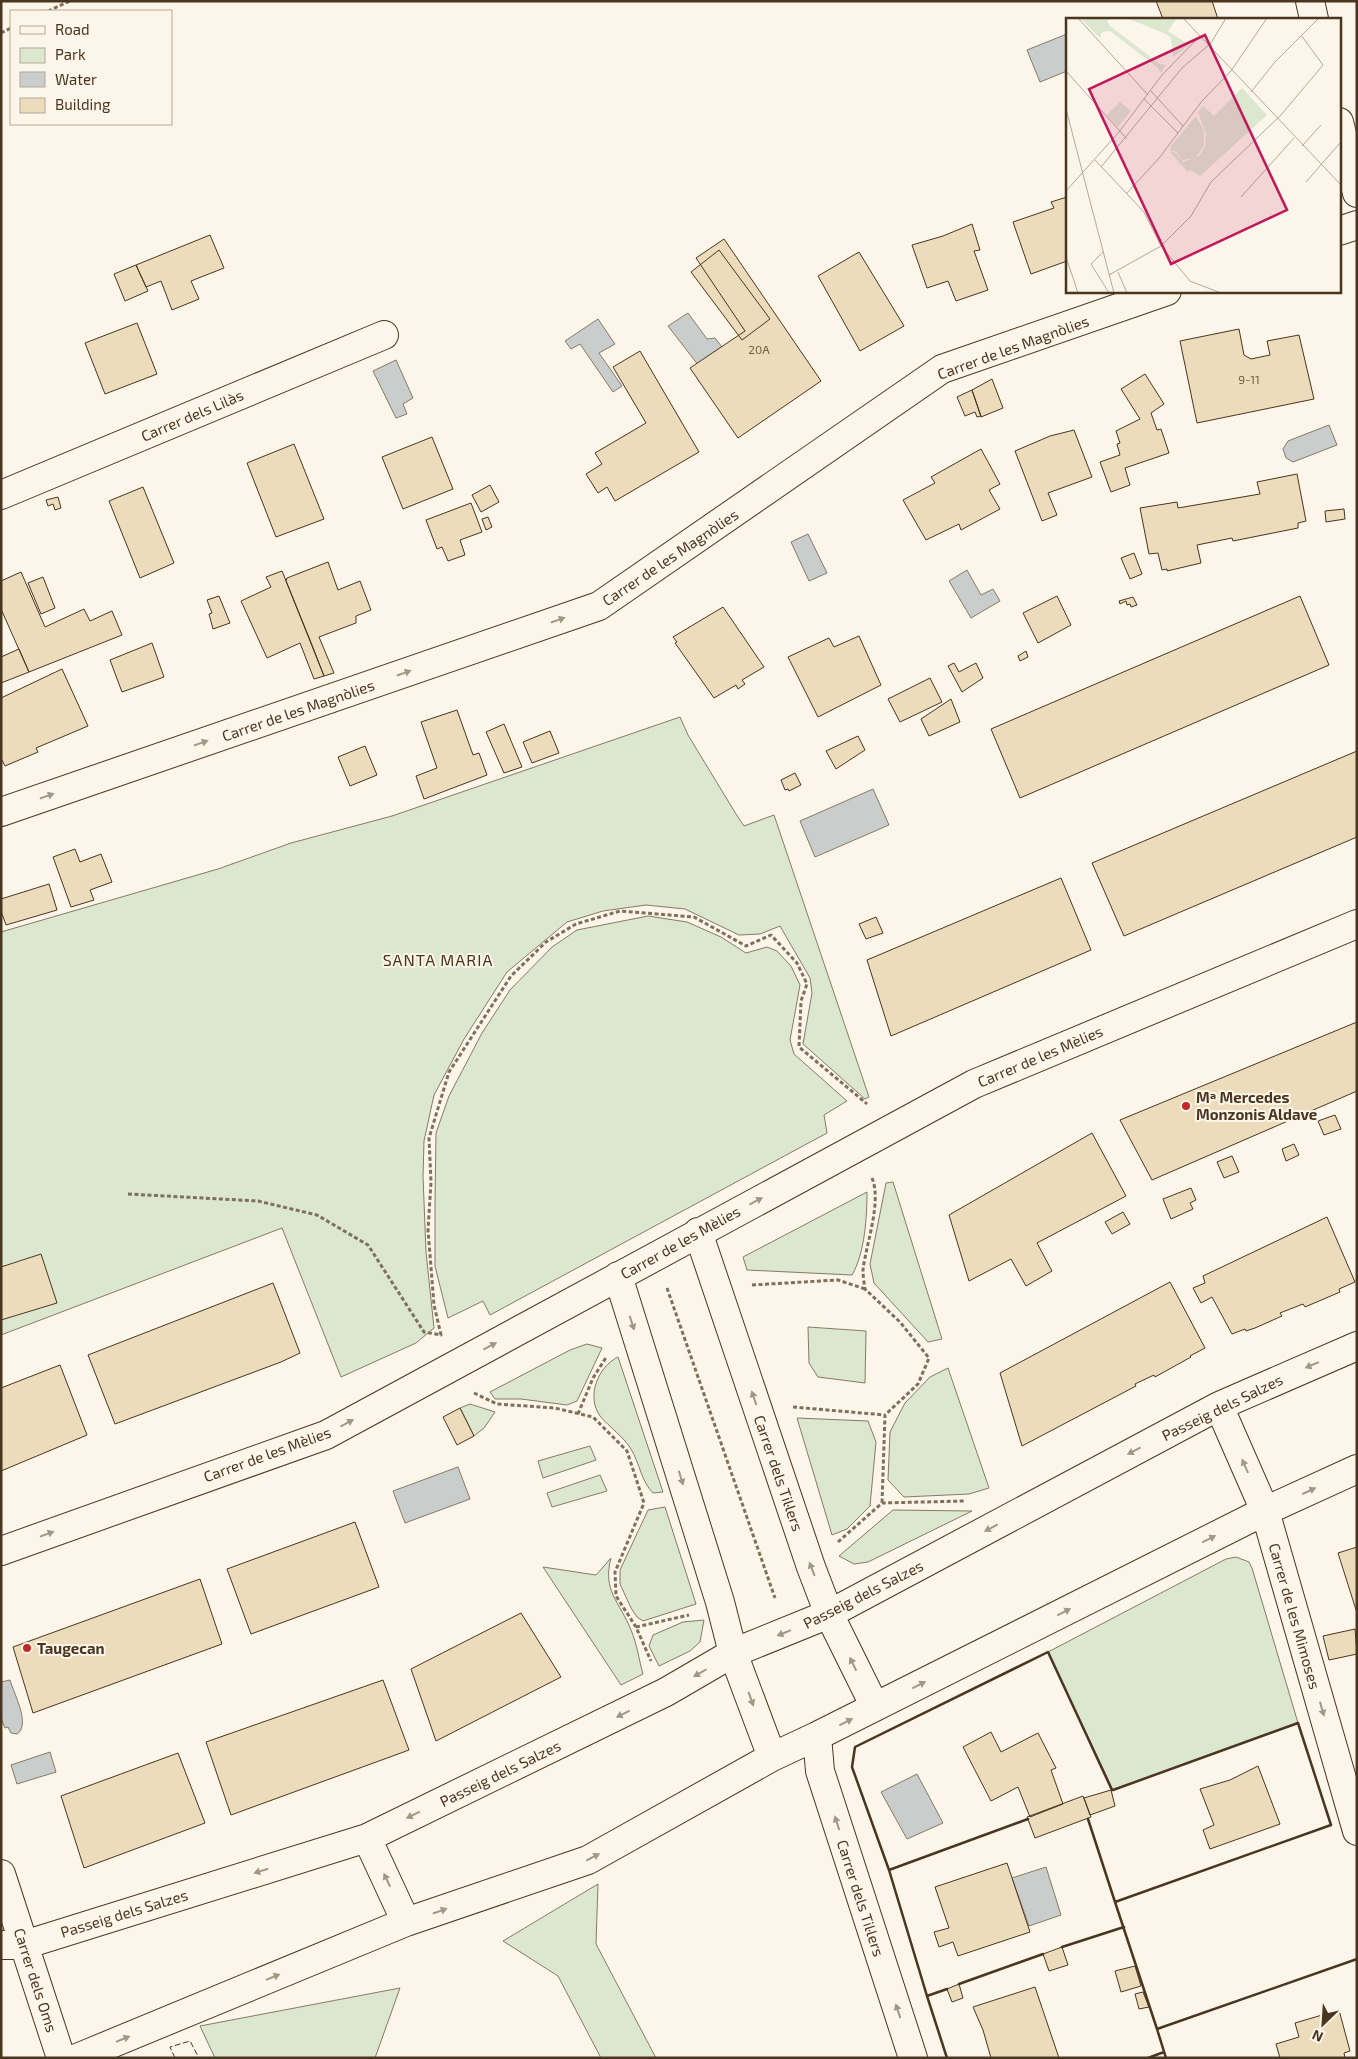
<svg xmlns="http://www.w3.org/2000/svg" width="1358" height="2059" font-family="'Exo 2',sans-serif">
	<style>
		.green { fill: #dce7d0; stroke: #887966 }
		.water { fill: #c9cecd; stroke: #887966 }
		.building { fill: #ecdcbc; stroke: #4a3520 }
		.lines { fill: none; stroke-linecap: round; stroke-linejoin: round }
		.minor-casing { stroke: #4a3520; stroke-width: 30 }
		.path { stroke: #7f6f5c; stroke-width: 3; stroke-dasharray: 4 2.5; stroke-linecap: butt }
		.minor { stroke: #fbf6e9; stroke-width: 28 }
		.fence { stroke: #4a3520; stroke-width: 1; stroke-dasharray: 6 2.5; stroke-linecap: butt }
		.wall { stroke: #4a3520; stroke-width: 2.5 }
		.oneway { fill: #a29684 }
		.poi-dot { fill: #c62828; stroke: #fbf6e9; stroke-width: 2 }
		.labels { text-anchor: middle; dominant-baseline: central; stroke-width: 4; stroke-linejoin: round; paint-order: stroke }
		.number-label { font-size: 12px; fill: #725f47 }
		.street-label { font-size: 15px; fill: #4a3520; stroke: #fbf6e9 }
		.poi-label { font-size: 15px; font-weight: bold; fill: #4a3520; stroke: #fbf6e9; text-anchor: start }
		.neighbourhood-label { font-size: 16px; letter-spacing: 1px; fill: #4a3520; stroke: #fbf6e9 }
		.inset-road { fill: none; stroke: #b4a999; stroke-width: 1 }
		.view { fill: #c2185b; fill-opacity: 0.15; stroke: #c2185b; stroke-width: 2.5 }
		.inset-edge { fill: none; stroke: #4a3520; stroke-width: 2.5 }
	</style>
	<rect width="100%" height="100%" fill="#fbf6e9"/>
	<path class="green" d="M680,717L688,735L736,814L744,826L774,815L869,1097L865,1099L803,1044L812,993L810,978L780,926L760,934L739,935L685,909L646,905L603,911L567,922L507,972L464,1039L434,1095L424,1141L423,1176L426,1252L434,1328L416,1343L341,1377L282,1228L1,1335V932L218,869L291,843L392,816Z
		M648,916L687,922L721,937L746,953L767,947L777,951L791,966L800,985L790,1040L794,1054L847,1101L824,1115L827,1133L490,1315L483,1301L448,1318L435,1266V1203L436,1133L449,1096L482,1033L510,990L552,947L577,930Z
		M893,1182L942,1339L928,1342L874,1283L870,1264L886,1183Z
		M867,1192C867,1216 865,1253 852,1275L747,1270L743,1257Z
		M808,1327L866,1331L865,1383L818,1377L809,1363Z
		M587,1344L602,1348L577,1401L567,1405L521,1399H495L490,1392L570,1350Z
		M618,1357L663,1492L653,1493C641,1481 640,1464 631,1449C623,1436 610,1428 600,1416C586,1396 598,1367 618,1357Z
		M948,1368L989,1488L969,1494L904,1497L888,1480L890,1432L905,1403L930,1377Z
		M470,1404L495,1412L484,1428L474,1436L460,1408Z
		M797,1418L868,1421L876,1442L870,1506L847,1529L832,1535Z
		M590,1446L596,1460L543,1478L538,1461Z
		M600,1475L607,1491L552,1507L547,1493Z
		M665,1507L696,1604L643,1621L637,1617L631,1608L620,1584V1570L648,1510Z
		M893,1510L972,1511L868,1562L854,1564L839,1556Z
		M1236,1557L1249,1562L1252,1568L1298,1723L1113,1790L1048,1652L1226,1559Z
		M611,1558C602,1591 620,1602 631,1630C637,1644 639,1660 643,1674L621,1685L543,1567L596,1575Z
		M704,1620L700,1642L690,1651L659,1666L649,1646L653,1635L683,1622Z
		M598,1884L596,1944L656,2058H601L558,1976L503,1941Z
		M400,1988L375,2058H215L200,2026Z"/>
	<path class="water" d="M1067,34V71L1040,82L1027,50Z
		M688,313L707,339L715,338L725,351L702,370L668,326Z
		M598,319L615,344L599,353L622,386L613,392L580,344L571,349L565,341Z
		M396,360L413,398L403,404L407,414L396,418L373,371Z
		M1329,425L1337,445L1293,462L1286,458L1283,449L1288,441Z
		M808,534L827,573L809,581L791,542Z
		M967,570L981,595L993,589L1000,601L971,618L949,581Z
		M873,789L889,825L815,857L800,821Z
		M458,1467L470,1499L405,1523L393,1491Z
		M10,1680C14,1694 31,1725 17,1734L11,1733L8,1727L5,1728L1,1718V1682Z
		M50,1752L56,1772L17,1784L11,1765Z
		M917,1774L943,1823L907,1839L881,1792Z
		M1046,1867L1061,1915L1029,1926L1012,1878Z"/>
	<path class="building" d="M1156,1H1212L1218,19H1163Z
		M1067,197V261L1031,274L1013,222L1054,208L1051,202Z
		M972,224L980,250L974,251L988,290L956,301L948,281L927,288L912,245L943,236Z
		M210,235L224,268L191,281L199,299L172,310L161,281L146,287L136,265Z
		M724,239L821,381L738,438L690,368L745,331L696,258Z
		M719,250L770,319L742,340L691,272Z
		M859,252L904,326L860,351L818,276Z
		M136,265L148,291L125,301L114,274Z
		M137,323L157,374L105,394L85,343Z
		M1239,329L1244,355L1251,359L1270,355L1267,341L1299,335L1314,399L1197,423L1180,341Z
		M640,351L699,452L615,501L607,487L598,493L586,474L602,464L595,453L646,423L613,367Z
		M1145,374L1164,404L1151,413L1157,430L1161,429L1169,453L1125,468L1130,485L1111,492L1100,462L1120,455L1117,444L1120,443L1116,431L1140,419L1121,389Z
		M992,379L1003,408L981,417L972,390Z
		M972,390L981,416L977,417L975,412L965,416L957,397Z
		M1074,430L1092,477L1048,493L1057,515L1042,521L1015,451L1050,436Z
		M432,437L453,489L403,509L382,457Z
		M294,444L324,519L276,537L247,463Z
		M981,449L1000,484L989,490L1000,509L961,530L959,524L926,540L903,500L935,483L931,477Z
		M1297,474L1306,521L1298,523V528L1233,541L1232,538L1197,545L1201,563L1167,571V569L1162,570L1158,553L1149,554L1140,508L1177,502L1178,508L1260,494L1257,482Z
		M490,485L499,502L481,512L472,495Z
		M143,487L174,563L140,578L109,501Z
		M58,497L61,508L55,510L53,504L48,506L46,500Z
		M471,503L482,532L460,540L465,555L448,561L442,547L437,549L426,520Z
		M1344,509L1345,519L1326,522L1325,511Z
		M488,517L492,527L486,530L482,519Z
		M1134,553L1142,574L1130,579L1121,558Z
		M328,562L338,590L360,581L371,610L356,616V623L319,637L334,673L324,676L286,581L287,578Z
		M282,571L310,640L324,676L314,679L300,643L267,658L241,601L271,587L266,577Z
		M21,572L45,627L84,609L90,621L112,611L122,635L29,672L1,609V581Z
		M43,577L55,608L41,614L28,583Z
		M219,596L230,623L213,629L209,614L212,613L207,600Z
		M1057,596L1071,625L1038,643L1023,613Z
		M1300,596L1329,665L1020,798L991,729Z
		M1133,597L1137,605L1131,607L1130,604L1127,605L1126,601L1120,604L1119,601Z
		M723,607L764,667L742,680L745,684L738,689L736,685L714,698L675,643L677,642L673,637Z
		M859,636L881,685L818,717L788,657L829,638L834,647Z
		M152,643L164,677L122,692L110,660Z
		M19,649L29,672L1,683V657Z
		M1026,651L1028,657L1020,661L1018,656Z
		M954,663L959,672L976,663L983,678L962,692L948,666Z
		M62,669L88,726L36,748L38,752L5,766L1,758V698Z
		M930,678L942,702L900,722L888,699Z
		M951,699L960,722L929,736L921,719Z
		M457,710L473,755L479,753L487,775L424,799L416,776L437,768L421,722Z
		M504,724L522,767L504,773L486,732Z
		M550,731L559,753L532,763L523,742Z
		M858,736L865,750L836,769L826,751Z
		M365,746L377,775L350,786L338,757Z
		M1357,751V837L1124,936L1092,863Z
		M795,773L801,785L789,791L788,789L785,790L781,780Z
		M75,849L80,862L101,854L112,882L90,890L94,900L71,907L53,857Z
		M1061,878L1091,950L891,1036L867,960Z
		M49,884L57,910L6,925L1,911V899Z
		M876,917L883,933L866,939L859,924Z
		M1357,1022V1091L1152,1180L1120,1120Z
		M1335,1115L1341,1129L1324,1135L1318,1121Z
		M1092,1133L1126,1196L1037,1243L1052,1271L1026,1286L1011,1259L969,1281L949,1215Z
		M1294,1144L1299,1155L1286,1161L1282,1149Z
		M1232,1156L1239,1172L1224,1178L1217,1162Z
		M1191,1188L1196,1200L1190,1203L1193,1209L1171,1219L1163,1199Z
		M1123,1212L1130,1224L1112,1234L1105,1222Z
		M1327,1217L1355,1282L1339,1289L1340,1292L1305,1307L1303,1304L1280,1313L1282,1316L1255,1328L1246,1331L1245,1329L1232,1334L1212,1297L1201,1303L1193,1288L1205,1283L1203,1276Z
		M41,1254L57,1303L1,1320V1267Z
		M1170,1282L1205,1348L1190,1356L1191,1357L1155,1377L1154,1375L1135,1384L1136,1386L1022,1446L1000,1373Z
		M273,1283L300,1353L281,1362L115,1424L88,1355Z
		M60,1365L87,1435L1,1471V1388Z
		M460,1408L474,1436L457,1445L443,1417Z
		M355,1522L379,1587L251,1634L227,1569Z
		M1357,1547V1613L1338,1553Z
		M200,1579L222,1644L33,1713L13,1647Z
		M521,1613L561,1677L436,1741L411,1669Z
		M1355,1629L1357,1654L1329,1660L1323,1636Z
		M383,1680L409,1750L231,1815L206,1742Z
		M991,1732L1001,1752L1038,1733L1056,1768L1051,1770L1063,1804L1030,1817L1018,1787L991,1801L963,1747Z
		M178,1753L205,1823L84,1868L61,1796Z
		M1258,1766L1280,1824L1210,1849L1203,1830L1214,1825L1200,1789L1230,1780Z
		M1111,1790L1115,1806L1090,1815L1084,1798Z
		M1083,1796L1091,1817L1035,1838L1027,1817Z
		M1007,1863L1030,1932L958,1956L953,1942L939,1947L934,1932L949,1928L935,1887Z
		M1062,1947L1068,1965L1049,1971L1043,1954Z
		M1135,1966L1141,1986L1121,1992L1115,1971Z
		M959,1984L963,1998L952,2002L947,1989Z
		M1035,1987L1059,2058H991L983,2030L973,2007Z
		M1143,1992L1149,2007L1139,2009L1135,1994Z
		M1339,2010L1350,2051L1344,2053L1345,2058H1280L1276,2044L1299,2037L1295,2023Z"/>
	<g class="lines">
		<g class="minor-casing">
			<path id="minor" d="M1310,1L1314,19
				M1339,122L1357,193
				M1339,231L1357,225
				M1,495L384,335
				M1,812L599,606L942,369L1167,291
				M698,1232L811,1567L829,1614L875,1707
				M618,1276L720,1602L733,1653L772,1757
				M1219,1406L1265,1511L1357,1831
				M1,1551L326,1435L974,1084L1357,924
				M817,1736L820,1771L913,2058
				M367,1838L406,1922
				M1,1874L61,2058
				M1,1945H24L367,1838L666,1692L733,1653L829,1614L1219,1406L1357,1346
				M77,2058L406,1922L588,1860L772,1757L817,1736L1265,1511L1357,1469"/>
		</g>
		<path class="path" d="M48,11L70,1
			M1,33L11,28
			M872,1178C882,1202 866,1244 863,1270C863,1276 864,1283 865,1289L900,1322L929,1358L918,1384L885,1415L882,1503
			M128,1194L258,1201L317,1215L368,1245L424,1332L441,1335L434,1305L428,1230L431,1182L429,1138L449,1072L511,976L546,942L576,924L620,911L694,917L746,946L771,935L797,963L807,984L801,1001L799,1047L866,1103L865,1104
			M752,1285L838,1280L865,1289
			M667,1288L775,1598
			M474,1393L497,1404L555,1408L593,1417L627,1451L644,1503L615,1572L616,1596L636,1627L651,1661
			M793,1407L885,1415
			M578,1414L593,1378L607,1356
			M838,1542L882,1503L964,1501
			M636,1627L689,1615"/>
		<use href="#minor" class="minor"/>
		<path class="fence" d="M175,2058L170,2047L190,2041L199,2058"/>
		<path class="wall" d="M1113,1790L1298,1723L1331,1825L1115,1902L1157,2029L1357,1959
			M1028,1819L889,1870L852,1767L855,1747L1048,1652L1112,1790
			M1088,1819L1115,1902
			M889,1870L927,1996
			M1062,1947L1124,1927
			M959,1984L1043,1954
			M1157,2029L1166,2058
			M947,2058L927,1996L947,1989
			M1148,2058L1164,2052"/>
	</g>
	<defs><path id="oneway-solid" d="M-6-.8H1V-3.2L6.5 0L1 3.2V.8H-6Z" transform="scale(1.25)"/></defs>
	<g class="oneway">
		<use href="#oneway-solid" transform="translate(558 620) rotate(-19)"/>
		<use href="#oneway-solid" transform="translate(404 673) rotate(-19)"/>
		<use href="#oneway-solid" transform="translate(201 743) rotate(-19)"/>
		<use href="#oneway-solid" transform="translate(47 796) rotate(-19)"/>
		<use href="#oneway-solid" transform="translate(756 1201) rotate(-28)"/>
		<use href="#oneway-solid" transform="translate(632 1323) rotate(72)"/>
		<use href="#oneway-solid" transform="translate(490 1346) rotate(-28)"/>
		<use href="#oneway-solid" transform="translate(1312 1365) rotate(157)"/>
		<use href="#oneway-solid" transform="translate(754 1398) rotate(-109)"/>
		<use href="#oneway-solid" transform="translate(347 1423) rotate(-29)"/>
		<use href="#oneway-solid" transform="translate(1134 1451) rotate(152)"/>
		<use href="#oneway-solid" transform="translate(1245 1466) rotate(-114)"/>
		<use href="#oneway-solid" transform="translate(681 1478) rotate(73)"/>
		<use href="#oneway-solid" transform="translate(1309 1491) rotate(-25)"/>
		<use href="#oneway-solid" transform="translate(991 1528) rotate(152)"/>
		<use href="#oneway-solid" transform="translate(47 1534) rotate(-20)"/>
		<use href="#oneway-solid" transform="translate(1209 1539) rotate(-27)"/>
		<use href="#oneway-solid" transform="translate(812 1569) rotate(-111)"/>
		<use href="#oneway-solid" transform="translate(1064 1612) rotate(-27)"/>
		<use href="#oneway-solid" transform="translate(784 1633) rotate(158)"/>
		<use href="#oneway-solid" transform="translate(853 1664) rotate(-116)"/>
		<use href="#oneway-solid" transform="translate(700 1673) rotate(150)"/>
		<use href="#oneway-solid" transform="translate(919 1685) rotate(-27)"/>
		<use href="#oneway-solid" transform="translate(751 1699) rotate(70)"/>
		<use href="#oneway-solid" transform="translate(1322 1709) rotate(74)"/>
		<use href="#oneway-solid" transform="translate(623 1714) rotate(154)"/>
		<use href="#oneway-solid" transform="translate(846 1722) rotate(-27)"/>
		<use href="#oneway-solid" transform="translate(413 1815) rotate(154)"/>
		<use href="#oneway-solid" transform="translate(837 1823) rotate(-108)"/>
		<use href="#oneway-solid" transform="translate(593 1857) rotate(-28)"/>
		<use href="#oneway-solid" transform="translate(261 1871) rotate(163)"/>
		<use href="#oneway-solid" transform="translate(387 1880) rotate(-115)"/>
		<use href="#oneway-solid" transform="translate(440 1911) rotate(-19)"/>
		<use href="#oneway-solid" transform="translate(273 1977) rotate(-22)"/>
		<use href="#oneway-solid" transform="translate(898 2011) rotate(-108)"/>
		<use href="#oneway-solid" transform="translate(123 2039) rotate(-22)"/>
	</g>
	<g class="poi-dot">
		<circle cx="1186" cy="1106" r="5"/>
		<circle cx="27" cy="1648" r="5"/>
	</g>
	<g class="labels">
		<g class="number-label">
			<text x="759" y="349">20A</text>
			<text x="1249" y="379">9-11</text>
		</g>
		<g class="street-label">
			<text transform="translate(1013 347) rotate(-20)">Carrer de les Magnòlies</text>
			<text transform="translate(192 415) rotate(-23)">Carrer dels Lilàs</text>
			<text transform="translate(670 557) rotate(-34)">Carrer de les Magnòlies</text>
			<text transform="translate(298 710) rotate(-19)">Carrer de les Magnòlies</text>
			<text transform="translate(1040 1056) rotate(-23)">Carrer de les Mèlies</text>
			<text transform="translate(680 1242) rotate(-29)">Carrer de les Mèlies</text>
			<text transform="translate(1222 1407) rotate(-26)">Passeig dels Salzes</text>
			<text transform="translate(267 1454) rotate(-20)">Carrer de les Mèlies</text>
			<text transform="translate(779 1473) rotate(71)">Carrer dels Til·lers</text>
			<text transform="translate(863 1594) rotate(-27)">Passeig dels Salzes</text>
			<text transform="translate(1295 1616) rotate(74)">Carrer de les Mimoses</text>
			<text transform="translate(500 1773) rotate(-26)">Passeig dels Salzes</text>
			<text transform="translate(861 1898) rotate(72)">Carrer dels Til·lers</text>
			<text transform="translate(124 1913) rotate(-17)">Passeig dels Salzes</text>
			<text transform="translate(36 1980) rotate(72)">Carrer dels Oms</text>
		</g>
		<g class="poi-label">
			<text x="1196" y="1097">Mª Mercedes<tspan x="1196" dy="17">Monzonis Aldave</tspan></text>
			<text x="37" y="1648">Taugecan</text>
		</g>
		<g class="neighbourhood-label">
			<text x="438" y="959">SANTA MARIA</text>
		</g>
	</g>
	<g transform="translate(1066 18)">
		<rect width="275" height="275" fill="#fbf6e9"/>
		<path d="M14,0H47L41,3L44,8L94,46L100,47L95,55L92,50L44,13L36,14L34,20ZM61,0H111L102,13L123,27L107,39L105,20L100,16ZM176,70L201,97L134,158L124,152L122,154L103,133L110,135L117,144L133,138L139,129L140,116L132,94L137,88L148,98ZM54,84L65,93L52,109L41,97ZM130,98L138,113V128L129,140L116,142L111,134L104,132L105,128Z" fill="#dce7d0"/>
		<path class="inset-road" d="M12,0L82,77M117,0L275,167M0,53L61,121M85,73L117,108M185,74L209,44L253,0M78,81L112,115M0,91L48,275M236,128L255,107M29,142L78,194L95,228L124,263L155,275M35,149L116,50L145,25L160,0M240,164L274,125M0,173L53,114L96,57L133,19M60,176L94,139L136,83L165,53L201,0M175,179L228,120M37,234L25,246L43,275M0,239L12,275M52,254L61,275M43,257L95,228L125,198L145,164L215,97L257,47L235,17"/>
		<path class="view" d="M139,17L221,192L105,246L23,71Z"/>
		<rect width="275" height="275" class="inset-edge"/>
	</g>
	<rect width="1358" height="2059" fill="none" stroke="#4a3520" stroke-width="5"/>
	<rect x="10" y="10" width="162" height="115" fill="#fbf6e9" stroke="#b4a999"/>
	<rect x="20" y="26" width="25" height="8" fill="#fbf6e9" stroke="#b4a999"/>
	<text x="55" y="35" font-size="15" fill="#4a3520">Road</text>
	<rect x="20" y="48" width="25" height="15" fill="#dce7d0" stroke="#b4a999"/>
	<text x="55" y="60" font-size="15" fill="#4a3520">Park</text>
	<rect x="20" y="72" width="25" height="15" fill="#c9cecd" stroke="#b4a999"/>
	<text x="55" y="85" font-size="15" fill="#4a3520">Water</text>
	<rect x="20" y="98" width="25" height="15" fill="#ecdcbc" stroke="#b4a999"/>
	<text x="55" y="110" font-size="15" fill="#4a3520">Building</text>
	<g transform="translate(1323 2024) rotate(205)" stroke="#fbf6e9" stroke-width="4" paint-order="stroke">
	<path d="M0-4L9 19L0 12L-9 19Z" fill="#4a3520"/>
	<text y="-8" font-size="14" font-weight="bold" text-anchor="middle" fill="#4a3520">N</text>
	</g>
</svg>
